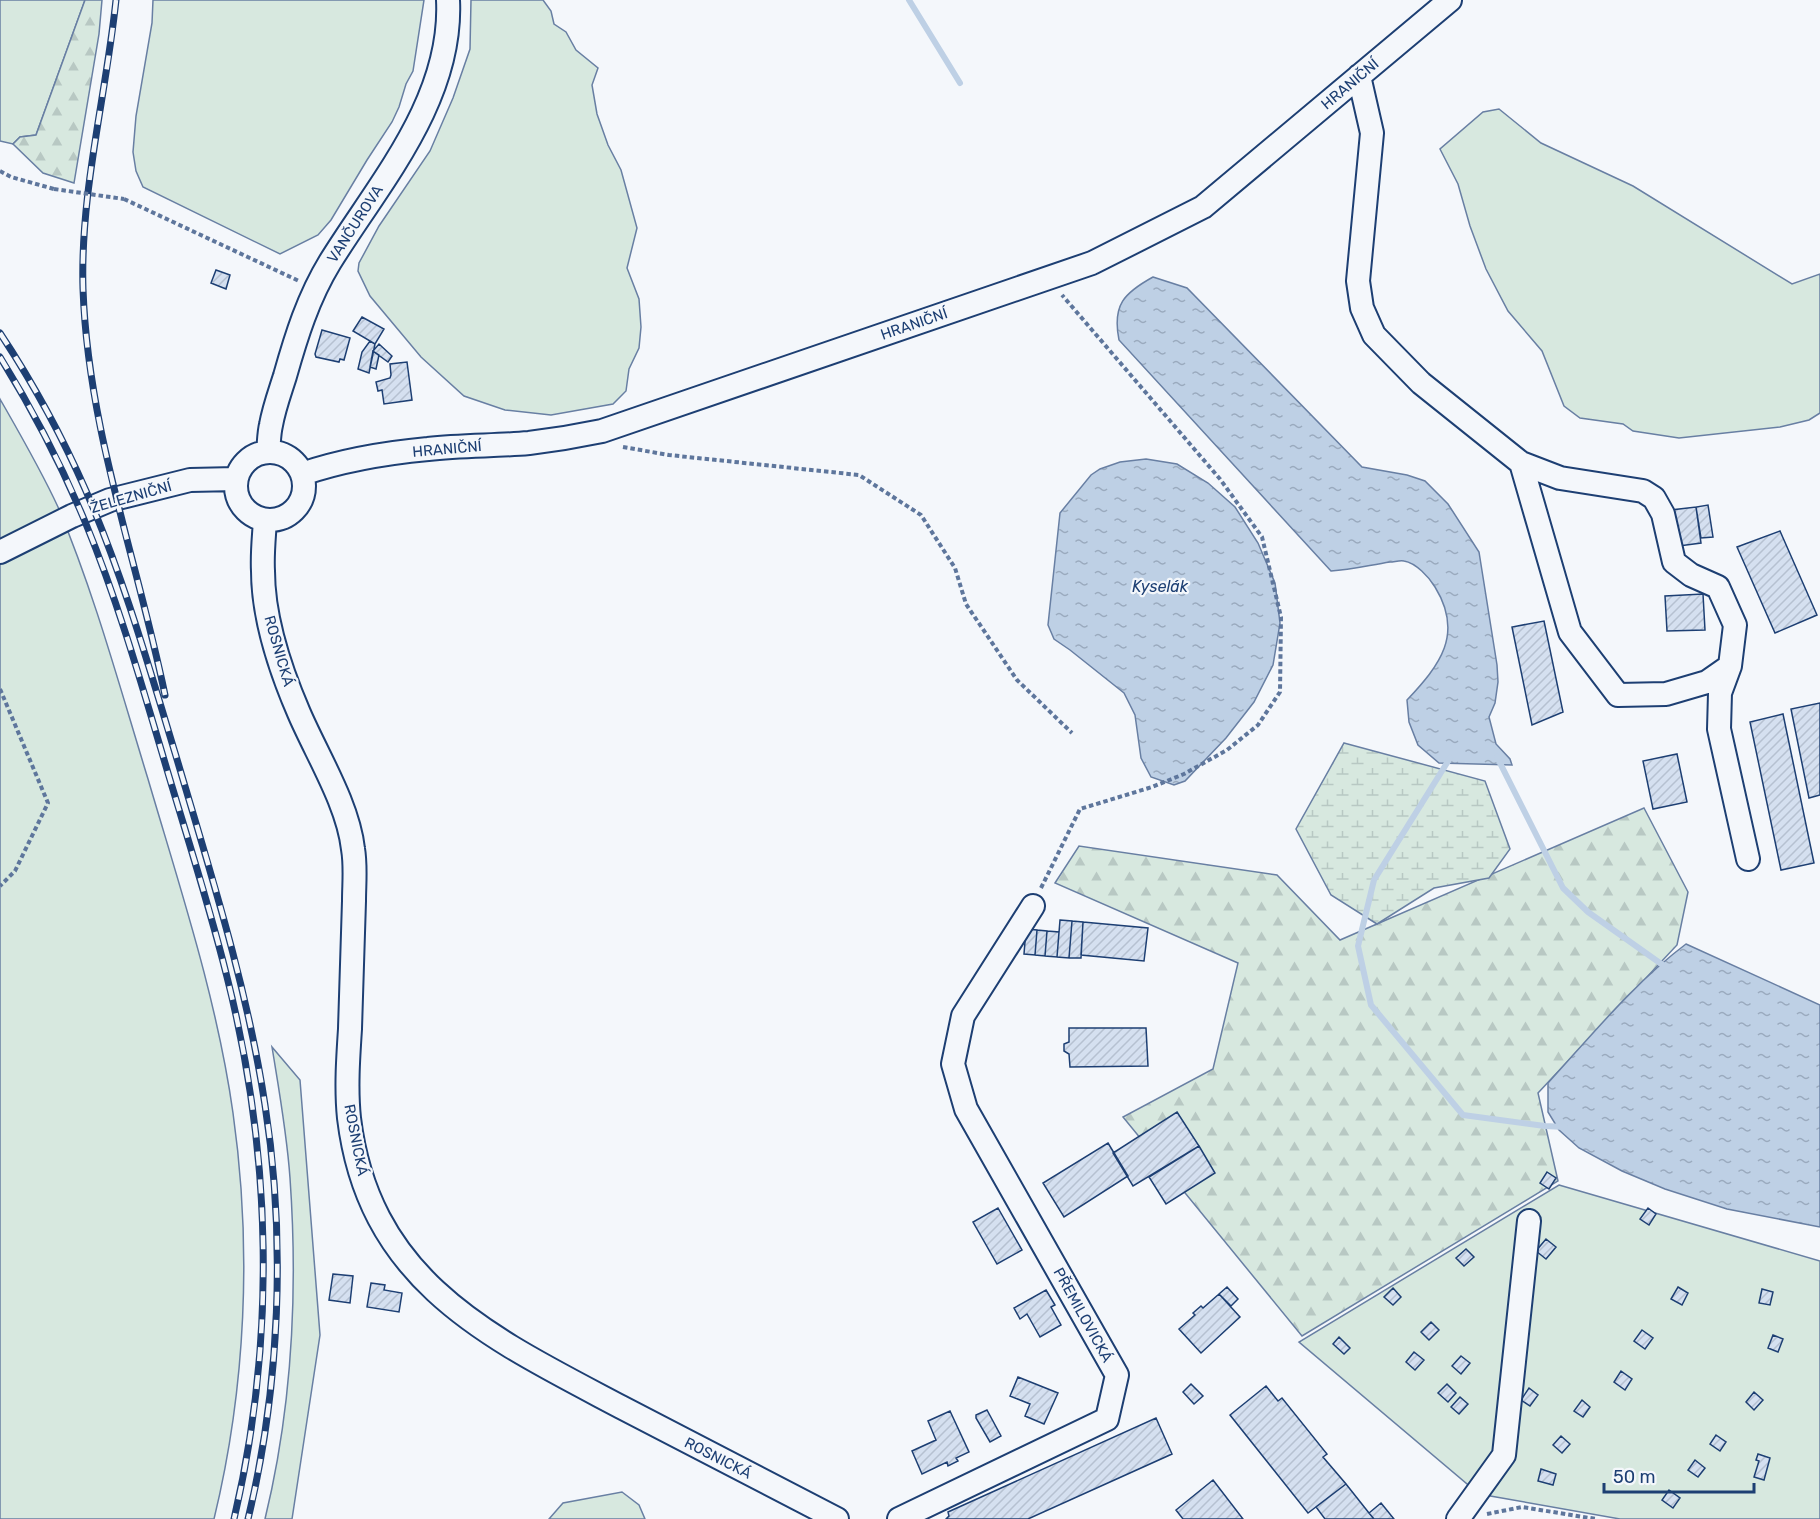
<svg xmlns="http://www.w3.org/2000/svg" width="1820" height="1519" font-family="Rubik,sans-serif">
	<style>
		.green { fill: #d7e8df; stroke: #687fa3; stroke-width: 1.5 }
		.forest { fill: url(#forest-firs); stroke: #687fa3; stroke-width: 1.5 }
		.wetland { fill: url(#wetland-marsh); stroke: #687fa3; stroke-width: 1.5 }
		.water { fill: url(#water-ripples); stroke: #687fa3; stroke-width: 1.5 }
		.lines { fill: none; stroke-linecap: round; stroke-linejoin: round }
		.stream { stroke: #bed0e5; stroke-width: 6 }
		.building { fill: url(#building-hatch); stroke: #1d3f73; stroke-width: 1.5 }
		.minor-casing { stroke: #1d3f73; stroke-width: 26 }
		.path { stroke: #5e769c; stroke-width: 4; stroke-dasharray: 4.5 3; stroke-linecap: butt }
		.minor { stroke: #f4f7fb; stroke-width: 22 }
		.rail-casing { stroke: #1d3f73; stroke-width: 7 }
		.rail { stroke: #f4f7fb; stroke-width: 4.5; stroke-dasharray: 14; stroke-linecap: butt }
		.path-bridge { stroke: #5e769c; stroke-width: 4; stroke-dasharray: 4.5 3; stroke-linecap: butt }
		.labels { text-anchor: middle; dominant-baseline: central; stroke-width: 4.5; stroke-linejoin: round; paint-order: stroke }
		.street-label { font-size: 15px; fill: #1d3f73; stroke: #f4f7fb }
		.water-label { font-size: 16px; font-style: italic; fill: #1d3f73; stroke: #f4f7fb }
	</style>
	<defs>
		<pattern id="forest-firs" width="22" height="20" patternUnits="userSpaceOnUse" patternTransform="scale(1.5)"><rect width="22" height="20" fill="#d7e8df"/><path d="M5 1l3.5 6h-7zM16 11l3.5 6h-7z" fill="#b8c8c3"/></pattern>
		<pattern id="wetland-marsh" width="20" height="14" patternUnits="userSpaceOnUse" patternTransform="scale(1.5)"><rect width="20" height="14" fill="#d7e8df"/><path d="M1 5h8M5 5V1M11 12h8M15 12V8" fill="none" stroke="#b8c8c3"/></pattern>
		<pattern id="water-ripples" width="26" height="14" patternUnits="userSpaceOnUse" patternTransform="scale(1.5)"><rect width="26" height="14" fill="#bed0e5"/><path d="M2 4q2-2 4 0t4 0M15 11q2-2 4 0t4 0" fill="none" stroke="#9aaabe"/></pattern>
		<pattern id="building-hatch" width="6" height="6" patternUnits="userSpaceOnUse" patternTransform="scale(1.5)"><rect width="6" height="6" fill="#d5e0f0"/><path d="M-1 1l2-2M0 6l6-6M5 7l2-2" fill="none" stroke="#b6c1d1"/></pattern>
	</defs>
	<rect width="100%" height="100%" fill="#f4f7fb"/>
	<path class="green" d="M0,0H85L36,135L20,137L13,144L0,141Z
		M153,0H424L413,71L406,84L399,107L392,122L367,160L331,220L318,235L280,254L143,187L136,171L133,152L136,116L152,23Z
		M471,0H543L551,11L554,24L566,32L576,50L598,68L592,85L597,114L608,145L621,170L637,228L627,268L639,299L641,327L639,348L629,369L626,391L613,404L551,415L505,410L464,396L421,357L370,296L358,271L359,263L379,226L430,151L453,98L470,49Z
		M1499,109L1541,143L1633,186L1792,284L1820,274V413L1809,420L1780,427L1679,438L1633,431L1623,424L1580,418L1564,406L1542,351L1508,311L1486,269L1470,226L1458,184L1440,149L1483,112Z
		M0,399C20,434 41,470 58,507C95,595 120,688 148,779C180,888 217,999 233,1113C252,1247 246,1387 214,1519H0Z
		M272,1047L300,1080L320,1335L292,1519H265C292,1408 298,1292 290,1178C287,1134 279,1090 272,1047Z
		M1559,1185L1820,1261V1519H1620L1479,1494L1299,1342Z
		M622,1492L639,1505L645,1519H549L563,1503Z"/>
	<path class="forest" d="M85,0H102L99,34L74,183L43,173L13,144L20,137L36,135Z
		M1644,808L1688,892L1677,945L1538,1093L1558,1181L1302,1336L1123,1117L1213,1069L1238,963L1055,883L1079,846L1277,875L1340,940Z"/>
	<path class="wetland" d="M1344,743L1485,781L1510,849L1489,878L1434,888L1377,924L1331,895L1296,829Z"/>
	<path class="water" d="M1153,277L1187,288L1362,467L1407,475L1425,481L1448,504L1479,552L1497,665L1498,682L1495,703L1489,717L1496,744L1510,759L1512,765L1439,763L1418,745L1409,722L1407,700C1440,665 1464,634 1435,587C1429,577 1416,563 1404,561C1400,560 1394,562 1390,562C1370,565 1351,570 1331,571L1119,340C1112,305 1124,293 1153,277Z
		M1146,459L1177,464L1208,483L1235,507L1258,543L1275,583L1280,623L1273,665L1254,702L1226,738L1185,781L1174,785L1151,777L1141,758L1135,715L1124,693L1070,650L1054,639L1048,625L1060,513L1091,475L1100,469L1120,462Z
		M1686,944L1820,1005V1227L1727,1209L1665,1189L1622,1171L1579,1148L1559,1130L1548,1112V1083C1592,1035 1634,983 1686,944Z"/>
	<g class="lines">
		<path class="stream" d="M909,0L960,83
			M1497,757L1563,888L1588,912L1667,968
			M1450,758L1374,880L1358,946L1371,1005L1463,1115L1545,1126L1565,1127"/>
	</g>
	<path class="building" d="M216,270L230,275L226,289L211,283Z
		M362,317L384,329L375,344L353,331Z
		M322,330L350,338L344,360L340,359L339,362L316,357L315,354Z
		M370,341L375,344L369,373L358,369L362,352Z
		M379,344L392,356L388,362L373,351Z
		M373,351L379,355L376,369L370,367Z
		M407,362L412,400L384,404L382,390L378,391L376,382L390,378L391,375L390,364Z
		M1708,505L1713,537L1701,538L1696,507Z
		M1696,507L1701,543L1679,546L1671,510Z
		M1780,531L1817,615L1775,633L1737,547Z
		M1703,594L1705,630L1667,631L1665,596Z
		M1544,621L1563,712L1532,725L1512,627Z
		M1820,703V795L1809,798L1791,709Z
		M1783,714L1814,863L1781,870L1750,722Z
		M1677,754L1687,802L1653,809L1643,761Z
		M1060,920L1072,921L1069,958L1057,957Z
		M1072,921L1083,922L1081,958H1069Z
		M1083,922L1148,928L1144,961L1081,955Z
		M1026,929L1037,930L1035,955L1024,954Z
		M1037,930L1047,931L1045,956L1035,955Z
		M1047,931L1059,932L1057,957L1045,956Z
		M1069,1028H1146L1148,1066L1070,1067L1069,1054L1064,1051V1044L1069,1042Z
		M1177,1112L1199,1146L1133,1186L1113,1153Z
		M1108,1143L1128,1176L1064,1217L1043,1183Z
		M1199,1146L1215,1173L1166,1204L1149,1177Z
		M1547,1172L1556,1178L1549,1189L1540,1183Z
		M998,1208L1022,1250L997,1264L973,1222Z
		M1648,1208L1656,1214L1649,1225L1640,1219Z
		M1546,1239L1556,1247L1546,1259L1536,1251Z
		M1466,1249L1474,1257L1464,1266L1456,1258Z
		M333,1274L353,1276L350,1303L329,1300Z
		M371,1283L385,1285L384,1290L402,1293L399,1312L367,1307Z
		M1227,1287L1238,1299L1231,1306L1219,1294Z
		M1678,1287L1688,1293L1682,1305L1671,1299Z
		M1393,1288L1401,1297L1393,1305L1384,1297Z
		M1762,1289L1773,1292L1770,1305L1759,1303Z
		M1046,1290L1055,1305L1051,1307L1061,1325L1040,1337L1027,1314L1020,1319L1014,1308Z
		M1219,1294L1240,1317L1201,1353L1179,1329L1195,1315L1193,1313L1201,1306L1203,1308Z
		M1431,1322L1439,1330L1429,1340L1421,1332Z
		M1642,1330L1653,1338L1645,1349L1634,1341Z
		M1773,1335L1783,1339L1778,1352L1768,1348Z
		M1339,1337L1350,1348L1344,1354L1333,1344Z
		M1414,1352L1424,1360L1415,1370L1406,1362Z
		M1461,1356L1470,1363L1461,1374L1452,1366Z
		M1621,1371L1632,1379L1625,1390L1614,1382Z
		M1018,1377L1058,1393L1044,1424L1025,1416L1030,1404L1010,1396Z
		M1191,1384L1203,1396L1194,1404L1183,1392Z
		M1447,1384L1456,1393L1448,1402L1438,1393Z
		M1266,1386L1278,1401L1282,1398L1327,1454L1323,1457L1346,1484L1308,1513L1230,1415Z
		M1529,1388L1538,1395L1530,1406L1521,1400Z
		M1754,1392L1763,1400L1754,1410L1746,1402Z
		M1460,1397L1468,1404L1459,1414L1451,1407Z
		M1582,1400L1590,1407L1583,1417L1574,1411Z
		M987,1410L1001,1436L990,1442L976,1418V1415Z
		M950,1411L969,1452L956,1458L958,1461L948,1466L947,1462L922,1474L912,1451L936,1440L928,1421Z
		M1156,1418L1172,1454L1028,1519H946L949,1516L948,1512Z
		M1716,1435L1726,1442L1720,1451L1710,1444Z
		M1561,1436L1570,1444L1562,1453L1553,1445Z
		M1758,1454L1770,1458L1764,1480L1754,1477L1759,1461L1756,1460Z
		M1695,1460L1705,1468L1698,1477L1688,1470Z
		M1541,1469L1556,1474L1553,1485L1538,1481Z
		M1213,1480L1243,1519H1183L1176,1510Z
		M1346,1484L1369,1513L1374,1519H1325L1316,1507Z
		M1669,1490L1680,1498L1673,1508L1662,1500Z
		M1381,1503L1394,1519H1374L1369,1513Z"/>
	<g class="lines">
		<g class="minor-casing">
			<path id="minor" d="M1359,76L1372,133L1358,281L1362,308L1374,335L1421,383L1521,463L1560,478L1643,491L1654,498L1663,514L1674,562L1691,575L1718,587L1735,625L1730,666L1720,693L1719,729L1748,859
				M236 486a34 34 0 1 1 68 0a34 34 0 1 1-68 0Z
				M268,452C269,443 269,433 271,425C274,408 280,392 285,376C296,337 308,298 330,262C379,183 453,100 448,0
				M1521,463L1570,632L1618,695L1666,694L1707,682L1730,666
				M302,474C343,460 385,453 428,449C462,445 496,446 529,443C554,440 578,436 602,431L1092,263L1203,207L1450,0
				M265,520C264,537 262,554 263,571C263,619 280,669 299,713C317,755 348,804 353,849C356,866 354,884 354,901C353,943 351,986 350,1029C348,1059 346,1089 349,1118C369,1283 491,1338 621,1407C693,1445 765,1482 837,1519
				M0,552L72,516L110,500L190,480L236,479
				M899,1519L1107,1419L1117,1375L966,1109L953,1064L963,1016L1033,906
				M1458,1519L1504,1455L1529,1221"/>
		</g>
		<path class="path" d="M0,171L11,177L54,189
			M124,199L299,281
			M623,447L669,455L859,475L921,515L955,568L966,604L1017,680L1072,733
			M0,689L48,803L15,871L0,886
			M1041,888L1080,809L1152,787L1184,774L1227,750L1258,725L1280,692L1281,617L1262,537L1220,479L1062,295
			M1487,1514L1522,1507L1596,1519"/>
		<use href="#minor" class="minor"/>
		<g class="rail-casing">
			<path id="rail" d="M116,0C106,96 80,192 83,289C88,430 137,559 165,695
				M0,333C33,383 62,436 86,491C123,576 149,667 176,756C210,871 247,986 265,1105C286,1239 280,1387 248,1519
				M0,357C33,410 62,466 86,524C119,604 143,689 168,773C188,840 210,908 227,977C272,1155 276,1340 234,1519"/>
		</g>
		<use href="#rail" class="rail"/>
		<path class="path-bridge" d="M54,189L124,199"/>
	</g>
	<g class="labels">
		<g class="street-label">
			<text transform="translate(1350 84) rotate(-40)">HRANIČNÍ</text>
			<text transform="translate(355 224) rotate(-57)">VANČUROVA</text>
			<text transform="translate(914 324) rotate(-19)">HRANIČNÍ</text>
			<text transform="translate(447 449) rotate(-5)">HRANIČNÍ</text>
			<text transform="translate(131 497) rotate(-16)">ŽELEZNIČNÍ</text>
			<text transform="translate(279 651) rotate(74)">ROSNICKÁ</text>
			<text transform="translate(356 1140) rotate(79)">ROSNICKÁ</text>
			<text transform="translate(1083 1315) rotate(61)">PŘEMILOVICKÁ</text>
			<text transform="translate(718 1458) rotate(27)">ROSNICKÁ</text>
		</g>
		<g class="water-label">
			<text x="1160" y="586">Kyselák</text>
		</g>
	</g>
	<path d="M1604 1483v9h150v-9" fill="none" stroke="#1d3f73" stroke-width="3"/>
	<text x="1613" y="1483" font-size="18" fill="#1d3f73" stroke="#f4f7fb" stroke-width="4.5" paint-order="stroke">50 m</text>
</svg>
